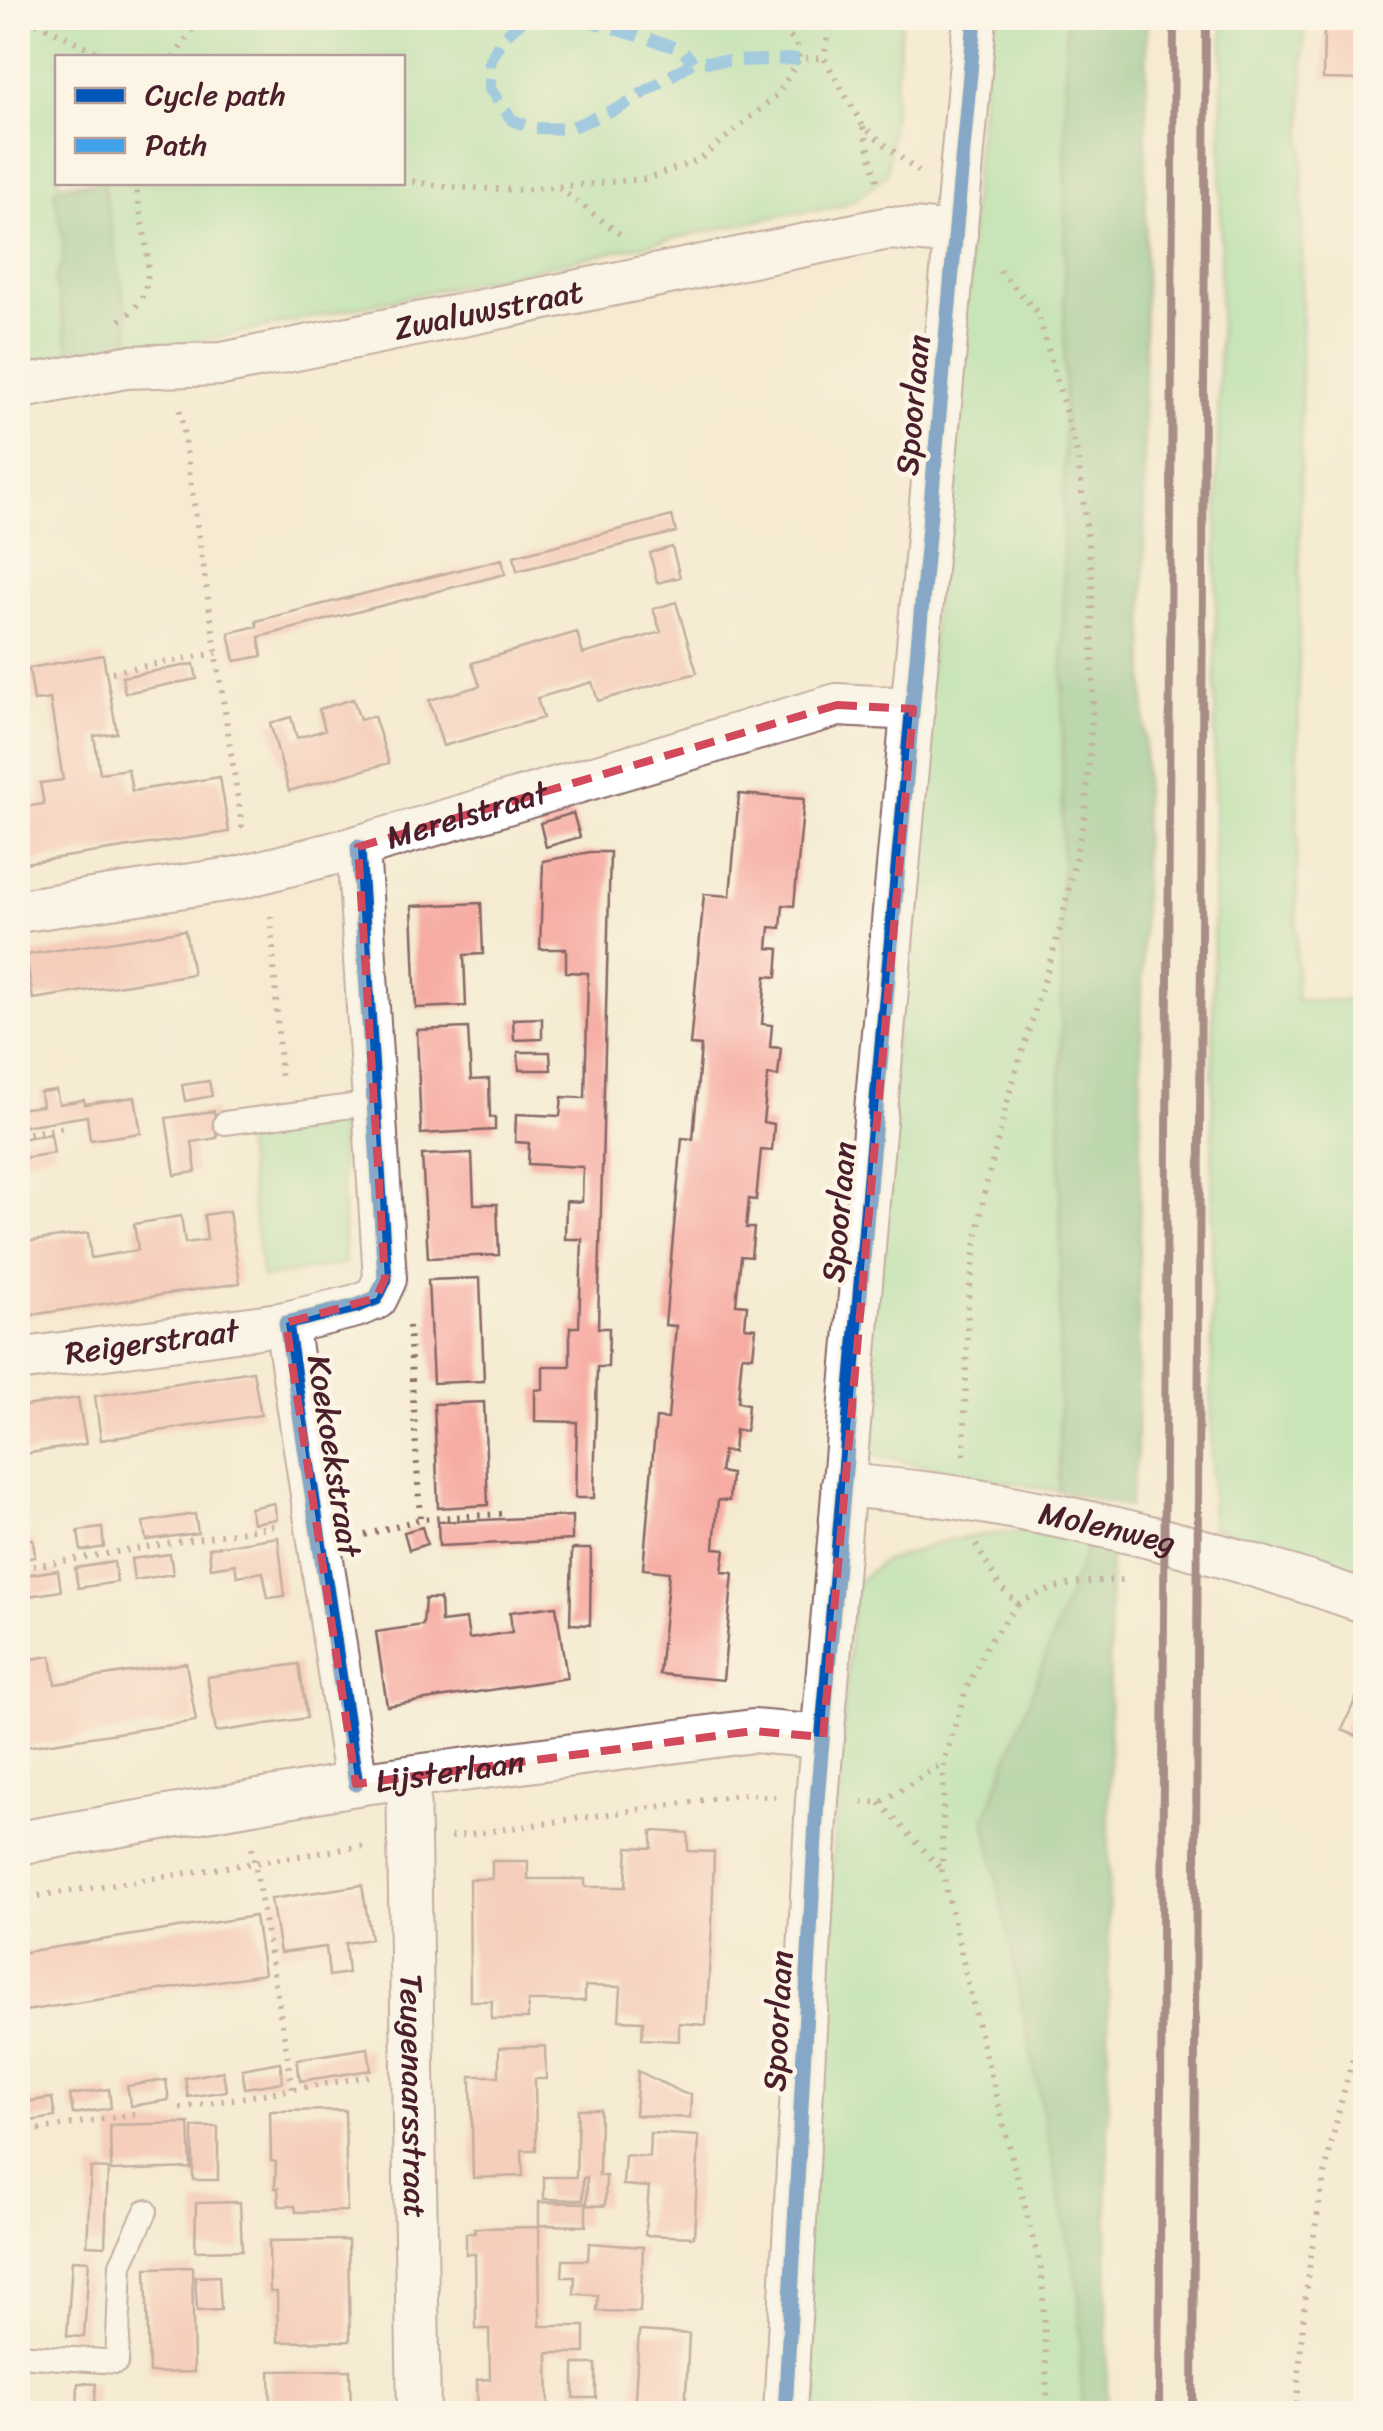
<svg xmlns="http://www.w3.org/2000/svg" width="1383" height="2431" font-family="Sriracha,sans-serif">
	<style>
		.green { fill: #92dc98; stroke: #6e7e62; stroke-width: 2.5 }
		.forest { fill: #75bc80; stroke: #606e56; stroke-width: 2.5 }
		.building { fill: #f6aba3 }
		.lines { fill: none; stroke-linecap: round; stroke-linejoin: round }
		.lane-casing { stroke: #866665; stroke-width: 26 }
		.street-casing { stroke: #866665; stroke-width: 46 }
		.path { stroke: #866665; stroke-width: 6; stroke-dasharray: 2.5 8; stroke-linecap: butt }
		.lane { stroke: #fff; stroke-width: 22 }
		.street { stroke: #fff; stroke-width: 42 }
		.rail { stroke: #4a1f2b; stroke-width: 8 }
		.quiet { stroke: #40a2eb; stroke-width: 12; stroke-dasharray: 25 12; stroke-linecap: butt }
		.cycleway-casing { stroke: #fcf5e5; stroke-width: 21 }
		.cycleway { stroke: #0057b8; stroke-width: 15 }
		.marked { fill: none; stroke: #d1495b; stroke-width: 8; stroke-dasharray: 20 12; stroke-linejoin: round }
		.labels { text-anchor: middle; dominant-baseline: central; stroke-width: 9; stroke-linejoin: round; paint-order: stroke }
		.street-label { font-size: 32px; fill: #4a1f2b; stroke: #fcf5e5 }
	</style>
	<rect width="100%" height="100%" fill="#fcf5e5"/>
	<filter id="ink" filterUnits="userSpaceOnUse"><feTurbulence type="fractalNoise" baseFrequency=".01" numOctaves="2"/><feDisplacementMap in="SourceGraphic" scale="20" xChannelSelector="R" yChannelSelector="G"/><feConvolveMatrix kernelMatrix="1 2 1 2 8 2 1 2 1" color-interpolation-filters="sRGB"/></filter>
	<filter id="wash" filterUnits="userSpaceOnUse"><feTurbulence type="fractalNoise" baseFrequency=".0048" numOctaves="4" result="noise"/><feDisplacementMap in="SourceGraphic" scale="40" xChannelSelector="R" yChannelSelector="G"/><feGaussianBlur stdDeviation="2.25" result="paint"/><feColorMatrix in="noise" values="0 0 0 0 0 0 0 0 0 0 0 0 0 0 0 0 0 1.4 0 .05"/><feComposite in="paint" operator="in"/></filter>
	<g filter="url(#wash)">
		<rect width="100%" height="100%" fill="#f5ebd2"/>
		<path class="green" d="M18,18H902L887,173C851,210 836,208 787,214L134,356L103,183L402,182V58H58V182L95,183L54,190L63,238V262L55,279L73,369L18,381Z
			M989,18H1066L1059,1491L956,1473L857,1451Z
			M1223,18H1304L1296,1000L1365,1001V1582L1284,1548L1211,1527L1214,798Z
			M339,1117L345,1264L262,1278L243,1133Z
			M1028,1530L1090,1537L1079,2294L1082,2413L788,2414L854,1585L880,1563L948,1540Z"/>
		<path class="forest" d="M1066,18H1147L1144,414L1145,705L1137,1453L1129,1507L1059,1491Z
			M95,183H103L134,356L73,369L55,279L63,262V238L54,189Z
			M1090,1537L1110,1540L1107,2413H1082L1079,2294L985,1819Z"/>
		<g id="blocks">
			<path class="building" d="M1324,28H1366V80L1323,79Z
				M672,516L676,532L517,571L514,556Z
				M672,547L680,577L657,583L650,553Z
				M502,559L505,574L259,637L262,656L235,661L229,633L257,626L256,621Z
				M676,602L697,673L598,701L592,682L537,698L543,718L443,746L429,700L480,686L472,663L577,632L583,654L634,640L661,632L653,609Z
				M103,655L117,733L94,736L100,773L128,769L132,791L220,777L229,832L18,864V808L44,804L40,783L63,780L50,699L34,701L29,668Z
				M194,664L197,679L125,693L122,677Z
				M353,699L360,720L374,716L389,763L289,791L270,723L291,717L297,738L325,730L319,709Z
				M739,794L804,799L794,906L783,905L781,928L770,927L768,948L779,949L777,977L766,976L762,1024L772,1025L770,1047L781,1048L778,1076L768,1075L763,1122L774,1124L772,1151L761,1150L756,1200L749,1199L746,1228H754L751,1257L741,1256L736,1304L747,1305L745,1327L756,1328L753,1356L742,1355L740,1377L738,1402L748,1404L746,1431L735,1430L733,1452L723,1451L720,1472L731,1474L729,1501L718,1500L714,1548L725,1549L722,1572L733,1573L723,1680L659,1674L669,1572L643,1569L656,1418L668,1419L676,1326L665,1325L682,1138L693,1139L701,1046L690,1045L704,894L730,896Z
				M573,813L580,837L546,847L540,823Z
				M590,852H610L598,1328H609L608,1367H597L594,1498H575L577,1422L535,1421V1390L543,1389V1366H570V1327H579L582,1239H565L566,1201L582,1202L583,1167L528,1164L529,1143L515,1142L516,1114L560,1116L562,1097L585,1098L588,973L566,972V949H540L543,861Z
				M481,903L483,954L464,955L466,1006L416,1008L412,906Z
				M185,930L193,974L33,999L26,955Z
				M542,1018V1039L514,1040L513,1019Z
				M468,1028L471,1080L489,1079L490,1117H495V1130L421,1134L417,1030Z
				M518,1052H550L551,1070H519Z
				M209,1081L212,1096L185,1101L182,1085Z
				M56,1090L59,1104L84,1100L85,1104L135,1097L141,1133L90,1140L87,1116L18,1127V1109L42,1106L40,1092Z
				M214,1111L217,1138L192,1142L196,1172L175,1175L166,1118Z
				M51,1134L54,1153L18,1159V1139Z
				M472,1153L474,1204H497L499,1255L428,1258L422,1155Z
				M229,1211L240,1283L18,1317V1243L88,1233L91,1258L138,1250L134,1224L181,1216L185,1243L207,1240L204,1215Z
				M480,1278L484,1381L433,1383L428,1280Z
				M253,1371L261,1415L101,1440L95,1396Z
				M78,1398L86,1444L18,1455V1407Z
				M484,1402L488,1505L438,1508L434,1404Z
				M274,1503L277,1519L253,1523L250,1508Z
				M195,1514L198,1533L146,1540L143,1522Z
				M572,1516V1540L439,1546L438,1522Z
				M422,1527L427,1544L409,1550L404,1532Z
				M102,1528L104,1547L81,1551L78,1531Z
				M278,1537L285,1596L268,1598L263,1572L237,1576L235,1564L211,1568L209,1548Z
				M33,1539L35,1557L18,1560V1541Z
				M572,1549H591L590,1625L570,1624Z
				M170,1554L173,1574L134,1580L131,1559Z
				M114,1562L117,1582L78,1588L75,1568Z
				M58,1570L61,1591L22,1597L19,1576Z
				M425,1599H440L441,1622L466,1619L469,1639L512,1632L510,1612L556,1606L567,1678L387,1706L376,1632L423,1625Z
				M51,1656L55,1684L186,1663L196,1721L18,1748V1661Z
				M299,1664L307,1718L216,1732L207,1677Z
				M1356,1698L1366,1702V1740L1342,1730Z
				M652,1831L688,1833V1851L714,1852L712,1926L706,2025L679,2023V2041L642,2039L643,2021L619,2020L621,1987L585,1986V2001H528V2019H491L492,2001H470L469,1879H492V1861H528V1879H585V1887H626L628,1847L652,1848Z
				M362,1885L371,1939L345,1943L348,1973L329,1976L326,1947L280,1953L271,1899Z
				M255,1916L264,1974L18,2012V1953Z
				M545,2046L546,2079H535L536,2150H522L523,2176L473,2178L471,2076H499V2048Z
				M368,2048L371,2070L300,2081L297,2059Z
				M280,2062L283,2082L244,2088L242,2069Z
				M223,2071L226,2091L188,2097L185,2078Z
				M638,2071L683,2093L691,2094L690,2118L635,2115Z
				M166,2080L169,2100L131,2106L127,2086Z
				M109,2089L111,2108L73,2114L70,2095Z
				M52,2098L55,2117L18,2123V2103Z
				M578,2109H600L599,2176H606L605,2206L587,2205V2177L583,2178V2200L544,2199V2177H576Z
				M345,2110L347,2211L296,2212L295,2206H279L278,2188H275L276,2162L271,2161L270,2111Z
				M189,2123L191,2168L111,2171L110,2125Z
				M193,2127H218V2180H193Z
				M650,2133L699,2136L694,2237L645,2235L649,2187L623,2185L625,2155L649,2157Z
				M91,2168L108,2169L105,2246L87,2245Z
				M240,2202L242,2250L195,2251L196,2203Z
				M539,2202L586,2203V2226L539,2225Z
				M539,2227L540,2326H585V2353H548L549,2414H478L477,2380L490,2379L489,2329H476L475,2254H466V2233H475L474,2228Z
				M348,2240L350,2341L278,2342L277,2292H270L269,2241Z
				M589,2243L643,2247L640,2312L597,2311L598,2295L574,2294L575,2277H562L563,2260H588Z
				M72,2260L89,2261L84,2337L67,2336Z
				M192,2267L194,2372L149,2373L146,2268Z
				M219,2276L221,2310L197,2311L195,2277Z
				M639,2331L689,2334L685,2414H634Z
				M574,2364H596V2398H574Z
				M350,2370L351,2414H271L270,2371Z
				M78,2383L96,2384L94,2414H77Z
				M180,2405L225,2406V2414H180Z"/>
		</g>
	</g>
	<g filter="url(#ink)">
		<use href="#blocks" fill-opacity="0" stroke="#866665" stroke-width="2.5"/>
		<g class="lines">
			<g class="lane-casing">
				<path id="lane" d="M225,1123L374,1103
					M18,2355L117,2362L121,2264L146,2211"/>
			</g>
			<g class="street-casing">
				<g id="street">
					<path id="s1" d="M18,388L126,367L222,364L889,228L956,234"/>
					<path id="s2" d="M18,911L238,878L358,847L837,705L913,709"/>
					<path id="s3" d="M18,1360L286,1323"/>
					<path id="s4" d="M843,1485C884,1489 925,1492 965,1499C1101,1521 1236,1556 1366,1602"/>
					<path id="s5" d="M408,1778L419,2414"/>
					<path d="M356,1784L286,1323L356,1306L376,1298L385,1279L358,847"/>
					<path id="s6" d="M18,1843L356,1784L753,1731L823,1737"/>
					<path d="M785,2414L817,1800L871,1165L975,18"/>
				</g>
			</g>
			<path class="path" d="M27,18L109,58
				M765,18L796,42L799,59L824,58
				M831,18L824,58L863,126L918,172
				M174,58L199,18
				M863,127L879,188
				M402,180L449,187L520,190L646,179L699,160L778,94L799,59
				M559,188L624,237
				M120,320C170,291 138,226 136,182
				M180,410L242,826L247,831
				M112,672L217,653
				M18,687L25,685
				M271,916L281,1083
				M18,1135L65,1127
				M409,1326L420,1519
				M964,1455L968,1299L984,1194L1009,1095L1060,929L1085,814L1093,707L1092,577L1078,457L1038,313L998,269
				M365,1535L420,1519L501,1514
				M976,1545L1000,1587L1018,1604L988,1643L966,1689L944,1762L942,1870L978,2026L1042,2272L1048,2414
				M33,1566L274,1526
				M1018,1604C1054,1584 1083,1581 1122,1580
				M862,1802L880,1803L943,1763
				M880,1803L942,1870
				M451,1837L746,1794L775,1797
				M252,1848L293,2089
				M18,1899L364,1846
				M180,2108L371,2076
				M18,2133L140,2113
				M1297,2414C1302,2277 1325,2144 1366,2014"/>
			<use href="#lane" class="lane"/>
			<use href="#street" class="street"/>
			<path class="rail" d="M1159,2414L1174,18
				M1193,2414L1206,18"/>
			<path class="quiet" d="M525,18L501,39L490,62V89L512,120L533,128L567,129L619,108L693,62L799,59
				M579,18L681,49L693,62"/>
			<g class="cycleway-casing">
				<path id="cycleway" d="M356,1784L286,1323L356,1306L376,1298L385,1279L358,847
					M785,2414L817,1800L871,1165L975,18"/>
			</g>
			<use href="#cycleway" class="cycleway"/>
		</g>
	</g>
	<path d="M0 0H1383V2431H0ZM837,705L913,709L823,1737L753,1731L356,1784L286,1323L376,1298L385,1279L358,847Z" fill="#f5ebd2" fill-opacity=".55" fill-rule="evenodd"/>
	<path class="marked" d="M837,705L913,709L823,1737L753,1731L356,1784L286,1323L376,1298L385,1279L358,847Z"/>
	<g class="labels">
		<g class="street-label">
			<text stroke="none"><textPath href="#s1" startOffset="478">Zwaluwstraat</textPath></text>
			<text transform="translate(913 405) rotate(-85)">Spoorlaan</text>
			<text stroke="none"><textPath href="#s2" startOffset="460">Merelstraat</textPath></text>
			<text transform="translate(839 1212) rotate(-85)">Spoorlaan</text>
			<text stroke="none"><textPath href="#s3" startOffset="135">Reigerstraat</textPath></text>
			<text transform="translate(334 1456) rotate(81)">Koekoekstraat</text>
			<text stroke="none"><textPath href="#s4" startOffset="268">Molenweg</textPath></text>
			<text stroke="none"><textPath href="#s6" startOffset="438">Lijsterlaan</textPath></text>
			<text transform="translate(778 2021) rotate(-87)">Spoorlaan</text>
			<text stroke="none"><textPath href="#s5" startOffset="318">Teugenaarsstraat</textPath></text>
		</g>
	</g>
	<rect width="1383" height="2431" fill="none" stroke="#fcf5e5" stroke-width="60"/>
	<rect x="55" y="55" width="350" height="130" fill="#fcf5e5" stroke="#b59f9b" stroke-width="2.5"/>
	<rect x="75" y="88" width="50" height="15" fill="#0057b8" stroke="#b59f9b" stroke-width="2.5"/>
	<text x="145" y="105" font-size="30" fill="#4a1f2b">Cycle path</text>
	<rect x="75" y="138" width="50" height="15" fill="#40a2eb" stroke="#b59f9b" stroke-width="2.5"/>
	<text x="145" y="155" font-size="30" fill="#4a1f2b">Path</text>
</svg>
